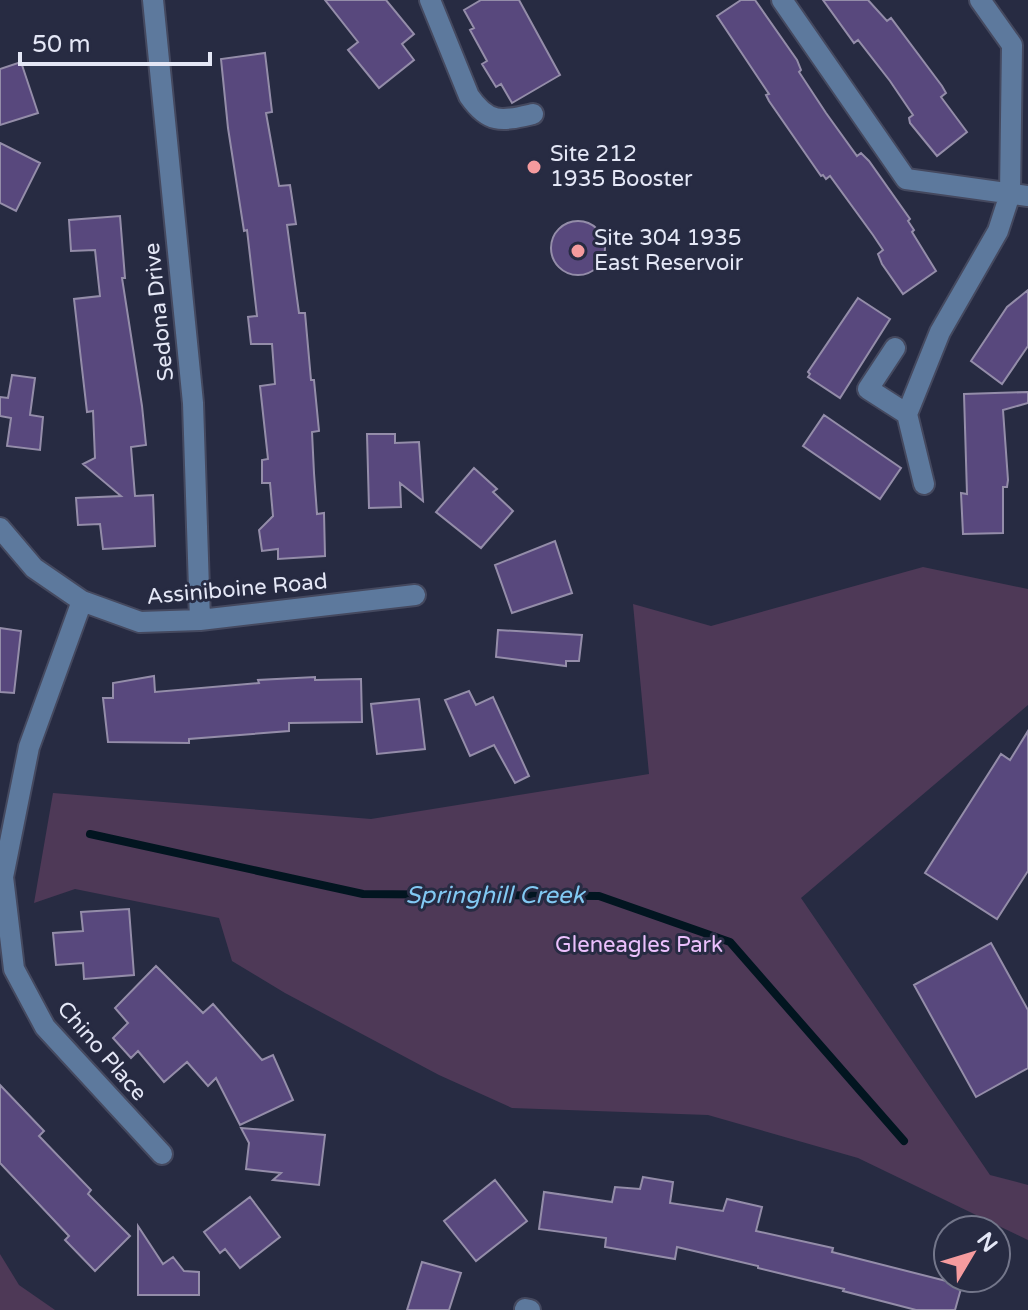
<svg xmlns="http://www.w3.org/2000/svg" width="1028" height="1310" font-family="'Varela Round',sans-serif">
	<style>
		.green { fill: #4e3957 }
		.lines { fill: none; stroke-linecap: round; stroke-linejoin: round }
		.stream { stroke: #021520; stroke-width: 8 }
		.building { fill: #58487d; stroke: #948da9; stroke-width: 2 }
		.minor-casing { stroke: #45495f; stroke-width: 24 }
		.minor { stroke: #5d799d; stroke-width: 20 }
		.poi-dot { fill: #f59b9e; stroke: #272b42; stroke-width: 3 }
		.labels { text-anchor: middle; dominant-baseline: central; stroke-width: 6; stroke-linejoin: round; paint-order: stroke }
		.poi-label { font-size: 22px; fill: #e4e7f6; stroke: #272b42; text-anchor: start }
		.street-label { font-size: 22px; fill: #e4e7f6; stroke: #272b42 }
		.park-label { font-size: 22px; fill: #ebc0fc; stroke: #272b42 }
		.water-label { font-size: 24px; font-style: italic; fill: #82c9f3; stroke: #272b42 }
	</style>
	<rect width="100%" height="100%" fill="#272b42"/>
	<path class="green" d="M923,567L1028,589V705L801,898L990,1175L1028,1185V1240L858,1158L708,1115L512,1108L439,1075L285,993L232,961L219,918L75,889L34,903L53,793L371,819L649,774L633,604L711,626Z
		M0,1254L19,1285L55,1310H0Z"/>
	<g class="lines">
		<path class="stream" d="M90,834L363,894L599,896L730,942L904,1141"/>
	</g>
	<path class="building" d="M325,0H386L414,34L402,44L414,60L379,88L348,50L358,42Z
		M481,0H519L560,75L512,103L501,84L496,87L482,64L487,61L470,30L474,28L464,10Z
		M741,0H755L797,60L801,70L799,72L826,113L857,156L861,153L869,161L910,219L908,221L914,230L912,232L936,271L903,294L882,264L878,254L883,250L873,235L830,176L826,179L823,175L821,176L769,101L766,95L769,94L717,16Z
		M823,0H868L887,21L891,18L942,86L946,93L941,97L967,132L937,156L910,123L909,118L913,115L890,81L858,40L854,43Z
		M265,53L272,112L266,113L279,186L290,185L296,224L287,225L299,313H305L311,380H314L319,431L312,432L314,473L317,514L324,513L325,556L278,559V549L262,551L259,530L273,516L270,483H262V460L268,459L260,386L275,384L272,344H251L248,317L257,316L247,230L244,231L228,128L221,59Z
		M21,62L38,113L0,125V69Z
		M0,143L40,163L16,211L0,203Z
		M120,216L125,278H122L142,406L146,445L131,447L135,496L153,495L155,546L103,549L100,524L78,525L76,498L121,496L83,464L95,458L93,411L87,412L74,299L100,296L95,250L71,251L69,220Z
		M551 248a27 27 0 1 1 54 0a27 27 0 1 1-54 0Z
		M1028,290V346L1002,384L971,361L1007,307Z
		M858,298L890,319L840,398L808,377L810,374L808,372Z
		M12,375L35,378L30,415L43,417L40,450L7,446L11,418L0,416V397L8,398Z
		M1028,392V403L1003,410L1008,480L1007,487H1003V533L963,534L961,493L967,494L964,394Z
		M824,415L901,468L880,499L803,446Z
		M367,434H395V443L419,442L423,501L400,483L401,507L369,508Z
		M474,468L497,489L493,492L513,511L481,548L436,512Z
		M555,541L572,593L512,613L495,565Z
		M0,628L21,631L14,693L0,692Z
		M498,630L582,635L579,661H566V666L496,657Z
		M154,676L155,692L259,683L258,680L315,677V680L361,679L362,722L289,723V731L189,739V743L108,742L103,698H113V683Z
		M469,691L476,705L493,697L529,776L515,783L494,745L470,756L445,700Z
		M419,699L425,749L377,754L371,704Z
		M1028,731V871L997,919L925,873L1001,754L1010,760Z
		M129,909L134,975L84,979L83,963L56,965L53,933L83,931L81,912Z
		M991,943L1028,1010V1068L976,1097L914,985Z
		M156,966L203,1013L213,1004L262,1060L273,1055L293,1100L240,1125L216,1078L208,1086L187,1062L164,1082L138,1051L131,1058L113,1038L128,1023L115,1008Z
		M0,1085L44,1131L39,1136L91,1190L88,1194L130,1236L95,1271L65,1240L69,1236L0,1163Z
		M241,1128L325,1135L319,1185L273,1180L281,1173L246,1169L249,1143Z
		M643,1177L673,1182L670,1203L723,1211L727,1199L762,1207L756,1231L833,1248L832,1252L962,1285L955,1310H916L843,1291L844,1289L758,1268V1266L677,1247L675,1259L605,1247L606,1238L539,1229L544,1192L612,1202L615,1187L640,1189Z
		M495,1180L527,1221L476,1261L444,1221Z
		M250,1197L280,1237L240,1268L225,1249L220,1253L204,1232Z
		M138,1226L163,1264L173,1257L184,1271L199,1272V1295H138Z
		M422,1262L461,1273L449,1310H407Z"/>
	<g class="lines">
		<g class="minor-casing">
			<path id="minor" d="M153,0L193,403L200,620
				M430,0L469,96C489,125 502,121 533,114
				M782,0L906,179L1028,196
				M895,348L868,389L907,414
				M924,484L907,414L940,332L998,231L1010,194L1012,45L980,0
				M0,528L34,568L82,601L140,622L200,620L415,595
				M82,601L29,747L3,877L14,969L45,1027L162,1154
				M525,1309L530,1310"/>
		</g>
		<use href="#minor" class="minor"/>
	</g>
	<g class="poi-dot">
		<circle cx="534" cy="167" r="8"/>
		<circle cx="578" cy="251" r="8"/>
	</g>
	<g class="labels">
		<g class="poi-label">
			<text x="550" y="154">Site 212<tspan x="550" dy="25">1935 Booster</tspan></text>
			<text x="594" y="238">Site 304 1935<tspan x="594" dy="25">East Reservoir</tspan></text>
		</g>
		<g class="street-label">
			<text transform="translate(159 312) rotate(-96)">Sedona Drive</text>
			<text transform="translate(237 589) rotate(-5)">Assiniboine Road</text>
			<text transform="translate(102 1051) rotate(49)">Chino Place</text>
		</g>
		<g class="park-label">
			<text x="639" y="945">Gleneagles Park</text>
		</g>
		<g class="water-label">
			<text x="495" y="895">Springhill Creek</text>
		</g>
	</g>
	<g transform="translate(972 1254) rotate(52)"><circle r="38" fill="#272b42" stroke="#73768a" stroke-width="2"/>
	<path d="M0-6L14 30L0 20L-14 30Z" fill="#f59b9e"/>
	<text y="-12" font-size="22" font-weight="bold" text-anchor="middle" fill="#e4e7f6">N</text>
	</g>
	<path d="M20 52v12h190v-12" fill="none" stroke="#e4e7f6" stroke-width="4"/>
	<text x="32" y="52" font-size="24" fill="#e4e7f6" stroke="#272b42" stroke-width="6" paint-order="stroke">50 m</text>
</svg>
